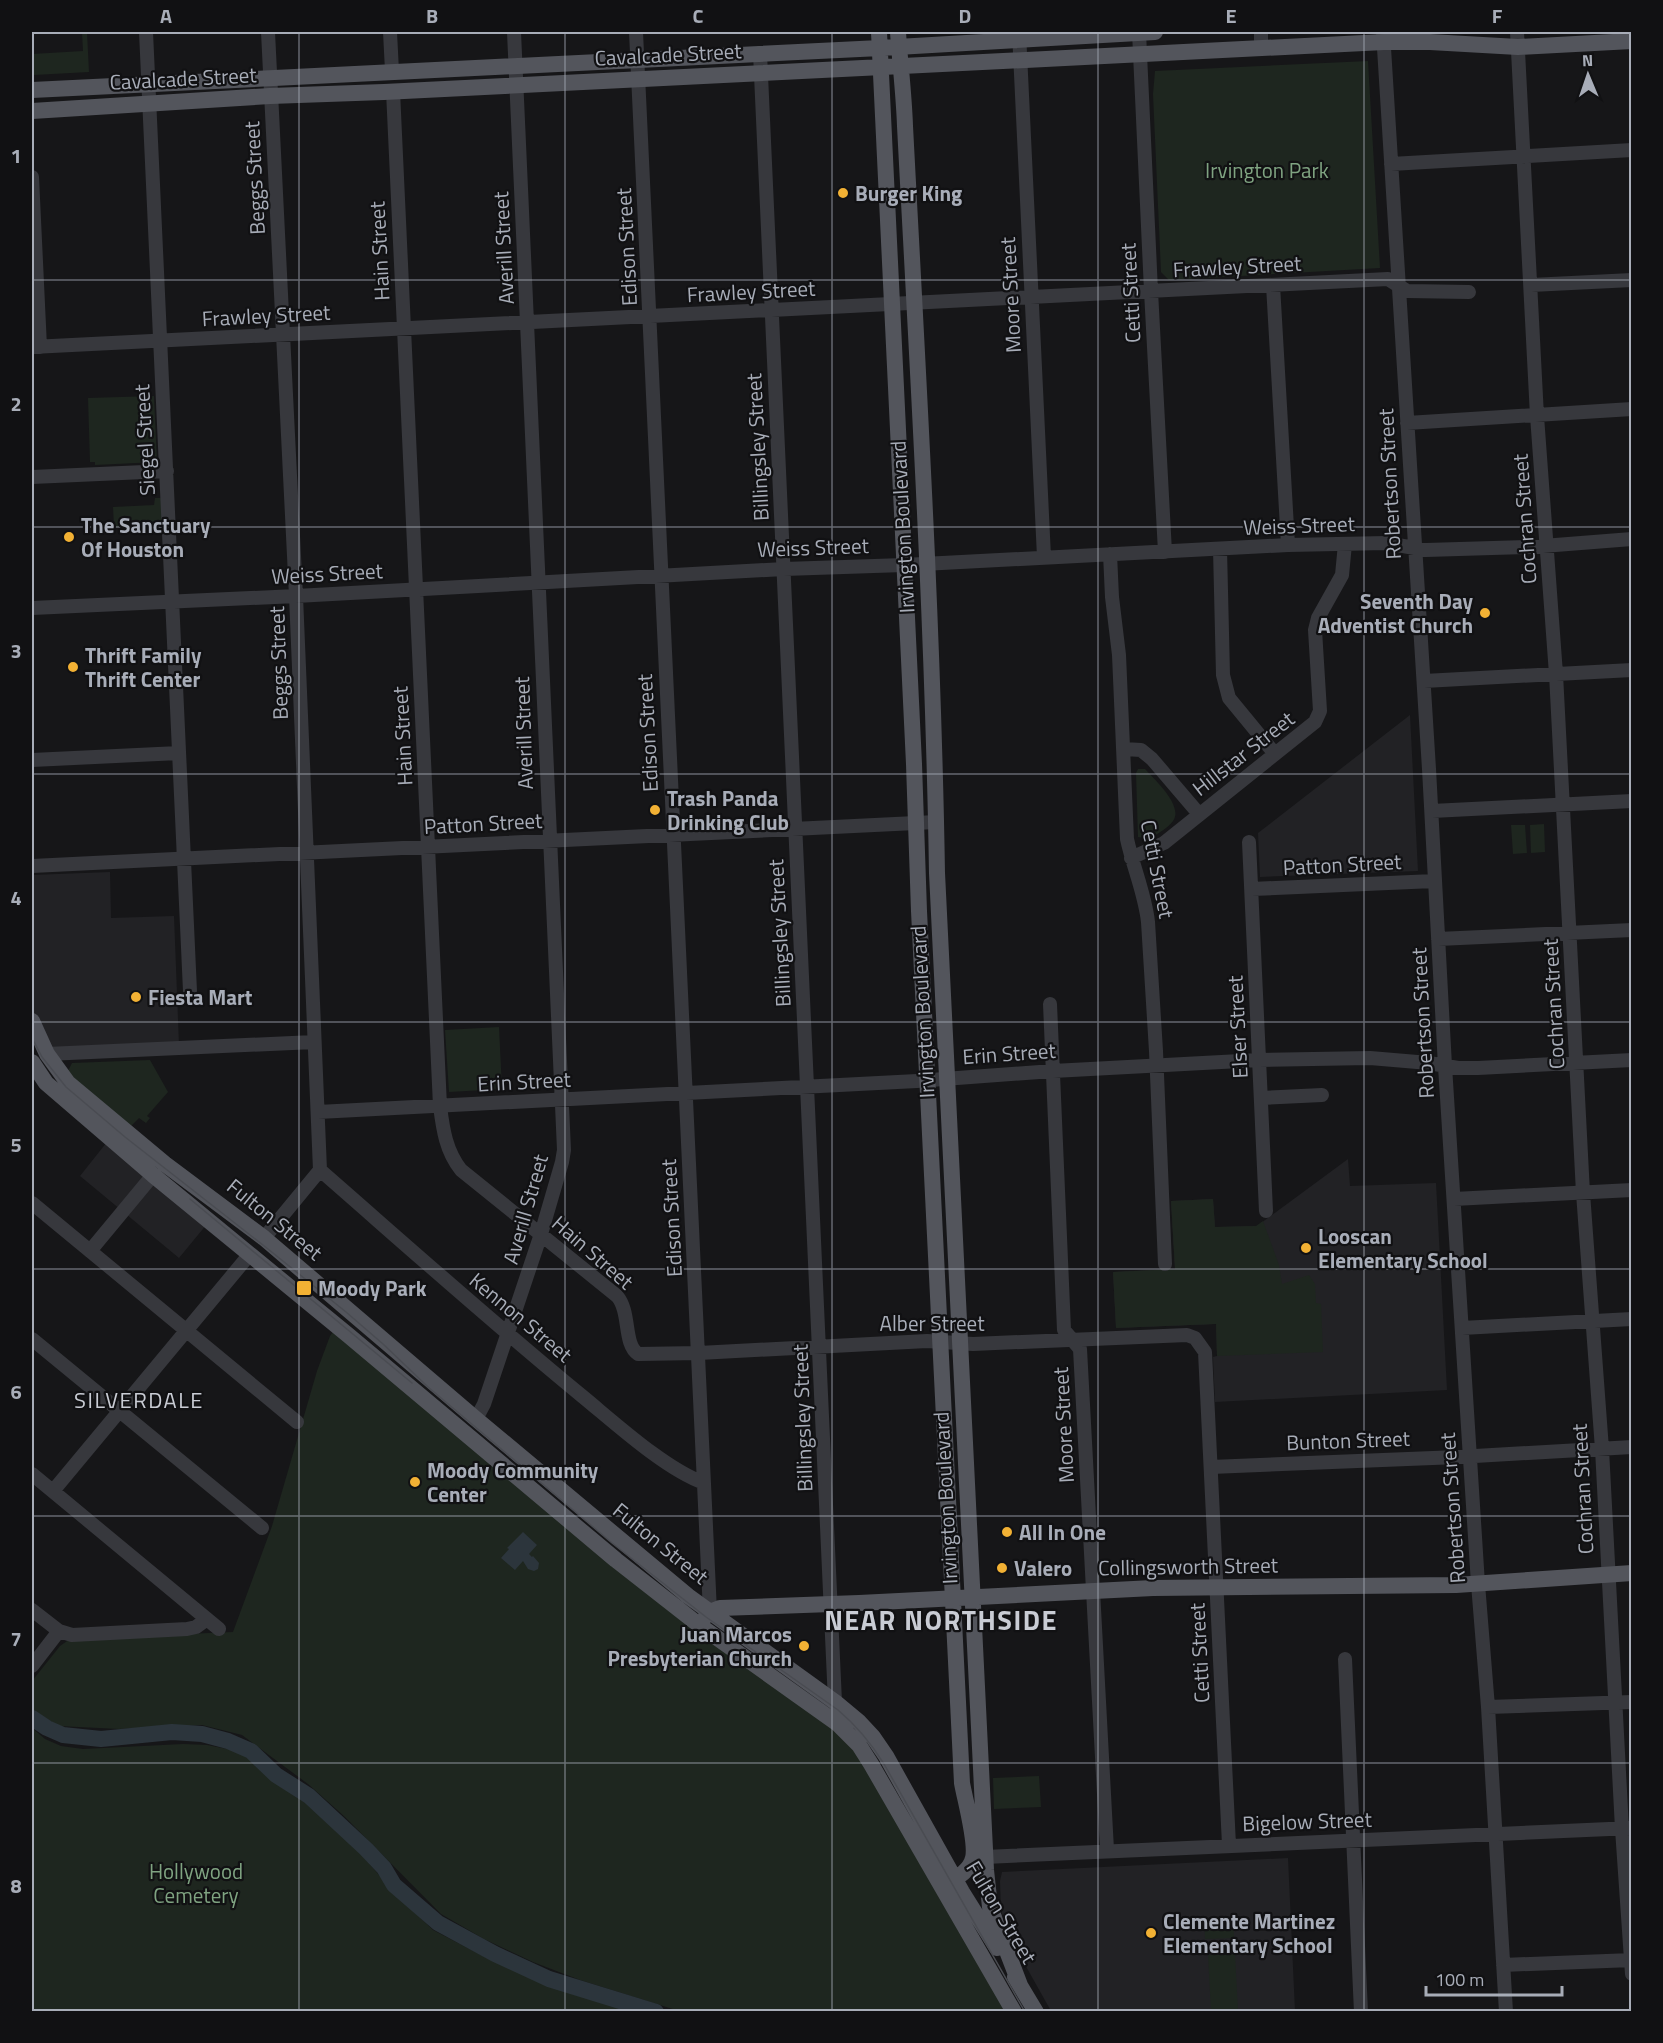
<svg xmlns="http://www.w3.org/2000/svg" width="1663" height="2043" font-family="'Titillium Web',sans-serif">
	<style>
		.built { fill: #222225 }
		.green { fill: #1e261f }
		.water { fill: #2c353c }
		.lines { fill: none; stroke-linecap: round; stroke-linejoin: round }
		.river { stroke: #2c353c; stroke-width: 16 }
		.minor { stroke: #37383d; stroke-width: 14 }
		.major { stroke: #53555c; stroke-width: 16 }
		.tram { stroke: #4a4c52; stroke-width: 1.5 }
		.grid { fill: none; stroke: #a8adb8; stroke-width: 1.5; stroke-opacity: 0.55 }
		.poi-dot { fill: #f2b134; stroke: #111113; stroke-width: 2 }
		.labels { text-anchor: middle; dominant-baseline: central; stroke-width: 4.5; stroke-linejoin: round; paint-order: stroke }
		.street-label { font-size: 21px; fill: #a8adb8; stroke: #111113 }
		.park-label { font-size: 21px; fill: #7fa381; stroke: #111113 }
		.poi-label { font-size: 21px; font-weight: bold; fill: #a8adb8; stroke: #111113; text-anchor: start }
		.neighbourhood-label { font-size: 22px; letter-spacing: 1.5px; fill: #c9ccd4; stroke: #111113 }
		.district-label { font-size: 27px; font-weight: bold; letter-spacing: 1.5px; fill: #c9ccd4; stroke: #111113 }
		.neatline { fill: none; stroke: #a8adb8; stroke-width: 2 }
		.grid-label { font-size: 20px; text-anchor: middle; font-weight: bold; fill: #a8adb8 }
	</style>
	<rect width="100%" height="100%" fill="#161618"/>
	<path class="built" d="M1410,715L1418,871L1260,877L1258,833Z
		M110,872L111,918L174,916L179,1045L52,1049L32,1015V875Z
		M107,1142L207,1224L179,1258L80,1176Z
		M1348,1159L1350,1186L1436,1183L1447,1390L1215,1402L1213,1357L1217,1356L1216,1324L1116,1328L1113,1272L1175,1269L1171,1201L1213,1199L1215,1227L1257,1226Z
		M1288,1858L1295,2011H1051L1019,1954L1001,1911L1000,1881L1002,1872Z"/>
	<path class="green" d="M82,32H87L89,72L34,75L32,54L83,51Z
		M1368,61L1380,268L1169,280L1161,272L1153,94L1155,71Z
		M154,396L157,462L95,465V462H90L88,398Z
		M155,498H163L164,525L114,527L113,507L154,505Z
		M1138,769H1145C1155,780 1184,806 1173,821C1168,828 1158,833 1150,839L1138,837L1136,773Z
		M1544,824L1545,852L1531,853L1530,825Z
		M1511,825H1525L1527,853L1513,854Z
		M499,1027L502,1089L449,1092L445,1030Z
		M150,1060L168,1092L147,1116L150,1118L146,1123L139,1118L131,1126L67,1073L72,1063Z
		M1213,1199L1215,1227L1256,1226L1263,1221L1279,1265L1282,1284L1309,1275L1315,1284L1316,1303L1321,1304L1323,1352L1217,1356L1216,1324L1116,1328L1113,1272L1175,1269L1171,1201Z
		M335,1329L847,1736L1009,2011H679L580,1980L533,1962L484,1939L441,1914L345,1817L308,1784L242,1735L202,1725L119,1729L58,1726L32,1709V1681L60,1646L70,1639L233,1632L272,1526L317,1371L330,1336Z
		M32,1728L45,1739L61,1746L83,1749L183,1744L207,1745L232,1750L248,1757L304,1800L359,1852L393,1891L433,1930L485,1957L532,1977L639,2011H32Z
		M1039,1776L1041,1807L994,1809L993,1778Z
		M1233,1917L1234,1938L1205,1939L1204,1919Z
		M1235,1954L1238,2011H1211L1208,1955Z"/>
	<path class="water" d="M523,1532L537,1545L529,1554L532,1557L533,1556L539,1563L538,1569L534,1571L528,1569L523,1561L515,1570L501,1558L509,1549L507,1548Z"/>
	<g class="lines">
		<path class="river" d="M32,1718L47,1728L63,1735L101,1739L172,1732L202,1734L228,1741L251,1751L276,1775L309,1796L366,1849L384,1868L394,1885L438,1923L495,1954L549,1979L656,2012"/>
		<path class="minor" d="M146,32L190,991
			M390,32L392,71
			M636,32L710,1612
			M1019,32L1044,557
			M1139,32L1151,291L1165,552
			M1261,32V48
			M1383,32L1429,769L1445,1066L1478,1584L1488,1707L1506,2012
			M1517,32L1537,416L1556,674L1583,1193L1602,1449L1622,1829L1632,1974
			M760,53L835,1702
			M393,91L440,1106C443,1130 446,1151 461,1170L617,1296C631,1312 623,1344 638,1354L699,1353L927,1341L973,1344L1187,1335L1195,1338L1205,1352L1229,1845
			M1391,164L1632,150
			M32,177L40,347
			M1273,285L1288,545
			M1531,285L1632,280
			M32,347L1388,279L1407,291L1469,292
			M1407,423L1632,409
			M32,477L167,471
			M1220,549L1223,675L1229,698L1275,754
			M1110,554L1112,597L1119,655L1127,839C1133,867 1145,894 1148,922L1156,1051L1165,1264
			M32,608L296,596L784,569L904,565L1288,545L1386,543L1426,550L1530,547L1632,539
			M1424,681L1632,670
			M1124,749L1141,750L1152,759L1199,814
			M32,760L179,753
			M1432,811L1632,801
			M1249,842L1266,1211
			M1131,858L1164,843L1315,722L1320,711L1315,630L1318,618L1342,575L1345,544
			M32,866L936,822
			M1252,889L1434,881
			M1438,939L1632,930
			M1050,1004L1064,1330L1080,1349L1107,1850
			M47,1054L314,1042
			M1261,1098L1322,1095
			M318,1112L917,1081L1053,1071L1259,1060L1370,1058L1429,1063L1458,1068H1478L1632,1060
			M320,1170C407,1246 493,1323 582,1396C615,1423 665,1469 704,1483
			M1454,1199L1632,1190
			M32,1203L297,1422
			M264,1238L320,1170L296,596L268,32
			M90,1251L153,1175
			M1462,1328L1632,1319
			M32,1339L262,1528
			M476,1419L484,1404L541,1234L562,1162L564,1150L514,32
			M1211,1467L1458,1457L1632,1447
			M32,1474L219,1629
			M53,1491L250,1254
			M32,1610L59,1631L72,1635L187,1629L196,1627L207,1619
			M1345,1659L1361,2012
			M32,1666L59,1631
			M1488,1707L1632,1702
			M985,1857L1632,1828
			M1503,1965L1632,1960"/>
		<path class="major" d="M879,32L914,764L919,911L962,1783C965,1800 977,1843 973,1858C970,1872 954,1879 942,1886
			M898,32C900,63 904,95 905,126C918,375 933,624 937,873L986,1870L990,1907L1020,1985
			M32,90L880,48L1155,32
			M32,111L270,96L384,92L1384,42H1430L1518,47L1632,41
			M32,1021L47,1054L68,1083L165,1164L264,1238L476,1419L688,1596L835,1702L859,1722L873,1737L886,1756L962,1892L997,1948
			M32,1062L46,1083L153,1175L348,1335L616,1560L699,1625L838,1724L859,1745L871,1764L1014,2012
			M706,1616L710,1612L720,1608L859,1603L1153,1588L1456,1585L1632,1573
			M1015,1977L1036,2012"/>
		<path class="tram" d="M32,1038L42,1057L66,1087L125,1137L268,1249L346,1312L383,1344L428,1387L612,1543L706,1617L838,1710C857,1726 871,1743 884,1764L1025,2012
			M190,1199L412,1383"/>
	</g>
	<path class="grid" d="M299,32V2012M565,32V2012M832,32V2012M1098,32V2012M1364,32V2012M32,280H1632M32,527H1632M32,774H1632M32,1022H1632M32,1269H1632M32,1516H1632M32,1763H1632"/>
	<g class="poi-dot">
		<circle cx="843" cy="193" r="6"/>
		<circle cx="69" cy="537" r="6"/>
		<circle cx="1485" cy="613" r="6"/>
		<circle cx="73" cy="667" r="6"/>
		<circle cx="655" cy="810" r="6"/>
		<circle cx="136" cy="997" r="6"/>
		<circle cx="1306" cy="1248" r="6"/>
		<rect x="296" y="1280" width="16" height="16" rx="3"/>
		<circle cx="415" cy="1482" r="6"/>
		<circle cx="1007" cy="1532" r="6"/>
		<circle cx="1002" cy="1568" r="6"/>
		<circle cx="804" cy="1646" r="6"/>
		<circle cx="1151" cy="1933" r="6"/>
	</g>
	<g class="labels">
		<g class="street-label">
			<text transform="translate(668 54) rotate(-3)">Cavalcade Street</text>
			<text transform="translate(183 78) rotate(-3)">Cavalcade Street</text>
			<text transform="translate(254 178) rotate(-93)">Beggs Street</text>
			<text transform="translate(626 247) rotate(-93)">Edison Street</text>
			<text transform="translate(503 248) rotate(-93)">Averill Street</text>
			<text transform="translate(379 251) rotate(-93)">Hain Street</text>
			<text transform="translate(1237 266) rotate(-3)">Frawley Street</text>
			<text transform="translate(751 291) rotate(-3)">Frawley Street</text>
			<text transform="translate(1130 293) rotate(-93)">Cetti Street</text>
			<text transform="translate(1010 295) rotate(-93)">Moore Street</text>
			<text transform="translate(266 315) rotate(-3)">Frawley Street</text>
			<text transform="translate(144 440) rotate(-93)">Siegel Street</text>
			<text transform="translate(757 447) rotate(-93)">Billingsley Street</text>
			<text transform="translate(1389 484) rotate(-93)">Robertson Street</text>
			<text transform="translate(1524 519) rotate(-94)">Cochran Street</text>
			<text transform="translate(1299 525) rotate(-2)">Weiss Street</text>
			<text transform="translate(902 527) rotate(-93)">Irvington Boulevard</text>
			<text transform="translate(813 547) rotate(-2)">Weiss Street</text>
			<text transform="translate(327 573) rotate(-3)">Weiss Street</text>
			<text transform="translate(278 663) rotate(-92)">Beggs Street</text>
			<text transform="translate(523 733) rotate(-92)">Averill Street</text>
			<text transform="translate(647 733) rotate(-93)">Edison Street</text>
			<text transform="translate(402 736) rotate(-93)">Hain Street</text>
			<text transform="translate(1243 753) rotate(-38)">Hillstar Street</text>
			<text transform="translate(483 823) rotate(-3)">Patton Street</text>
			<text transform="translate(1342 864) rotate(-3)">Patton Street</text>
			<text transform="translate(1158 869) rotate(79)">Cetti Street</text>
			<text transform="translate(779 933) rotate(-93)">Billingsley Street</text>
			<text transform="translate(1553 1004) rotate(-93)">Cochran Street</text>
			<text transform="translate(922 1012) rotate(-93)">Irvington Boulevard</text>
			<text transform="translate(1422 1023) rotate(-93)">Robertson Street</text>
			<text transform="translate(1237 1027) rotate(-93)">Elser Street</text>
			<text transform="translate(1009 1053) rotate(-4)">Erin Street</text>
			<text transform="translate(524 1081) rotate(-3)">Erin Street</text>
			<text transform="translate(525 1209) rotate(-74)">Averill Street</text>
			<text transform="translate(671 1218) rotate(-93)">Edison Street</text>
			<text transform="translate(275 1219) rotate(39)">Fulton Street</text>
			<text transform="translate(593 1252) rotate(41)">Hain Street</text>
			<text transform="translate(521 1317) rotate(40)">Kennon Street</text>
			<text x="932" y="1323">Alber Street</text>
			<text transform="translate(802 1418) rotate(-92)">Billingsley Street</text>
			<text transform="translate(1063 1425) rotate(-93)">Moore Street</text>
			<text transform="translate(1348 1440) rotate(-2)">Bunton Street</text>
			<text transform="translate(1582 1489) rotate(-93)">Cochran Street</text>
			<text transform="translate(945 1498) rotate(-93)">Irvington Boulevard</text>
			<text transform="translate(1452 1508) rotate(-94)">Robertson Street</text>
			<text transform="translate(661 1543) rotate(39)">Fulton Street</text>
			<text transform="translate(1188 1566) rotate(-1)">Collingsworth Street</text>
			<text transform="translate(1199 1653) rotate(-93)">Cetti Street</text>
			<text transform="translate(1307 1821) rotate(-2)">Bigelow Street</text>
			<text transform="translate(1002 1912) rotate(59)">Fulton Street</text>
		</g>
		<g class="park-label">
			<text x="1267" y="170">Irvington Park</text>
			<text x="196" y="1871">Hollywood<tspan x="196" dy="24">Cemetery</tspan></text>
		</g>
		<g class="poi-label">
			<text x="855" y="193">Burger King</text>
			<text x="81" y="525">The Sanctuary<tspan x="81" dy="24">Of Houston</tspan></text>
			<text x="1473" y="601" text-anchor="end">Seventh Day<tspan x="1473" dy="24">Adventist Church</tspan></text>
			<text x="85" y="655">Thrift Family<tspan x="85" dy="24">Thrift Center</tspan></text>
			<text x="667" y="798">Trash Panda<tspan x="667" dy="24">Drinking Club</tspan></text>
			<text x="148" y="997">Fiesta Mart</text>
			<text x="1318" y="1236">Looscan<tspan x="1318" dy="24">Elementary School</tspan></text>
			<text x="318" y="1288">Moody Park</text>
			<text x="427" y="1470">Moody Community<tspan x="427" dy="24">Center</tspan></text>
			<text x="1019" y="1532">All In One</text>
			<text x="1014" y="1568">Valero</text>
			<text x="792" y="1634" text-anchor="end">Juan Marcos<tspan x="792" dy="24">Presbyterian Church</tspan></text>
			<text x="1163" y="1921">Clemente Martinez<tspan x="1163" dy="24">Elementary School</tspan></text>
		</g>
		<g class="neighbourhood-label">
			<text x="139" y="1400">SILVERDALE</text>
		</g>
		<g class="district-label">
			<text x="941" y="1619">NEAR NORTHSIDE</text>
		</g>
	</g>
	<rect width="1663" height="2043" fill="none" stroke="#111113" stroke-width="66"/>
	<g transform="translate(1588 75) rotate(358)" stroke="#111113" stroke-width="4.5" paint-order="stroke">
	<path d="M0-4.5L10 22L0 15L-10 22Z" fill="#a8adb8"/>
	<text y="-9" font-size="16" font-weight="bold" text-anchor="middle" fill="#a8adb8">N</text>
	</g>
	<path d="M1426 1986v9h136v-9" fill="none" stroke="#a8adb8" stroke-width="3"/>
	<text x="1435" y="1986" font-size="18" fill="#a8adb8" stroke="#111113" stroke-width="4.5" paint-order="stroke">100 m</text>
	<rect x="33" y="33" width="1597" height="1977" class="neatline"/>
	<g class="grid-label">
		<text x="166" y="23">A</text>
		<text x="432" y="23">B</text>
		<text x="698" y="23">C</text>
		<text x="965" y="23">D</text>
		<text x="1231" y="23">E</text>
		<text x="1497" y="23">F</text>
		<text x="16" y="163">1</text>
		<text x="16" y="411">2</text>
		<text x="16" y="658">3</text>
		<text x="16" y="905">4</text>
		<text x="16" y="1152">5</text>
		<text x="16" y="1399">6</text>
		<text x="16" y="1646">7</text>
		<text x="16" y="1893">8</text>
	</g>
</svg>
